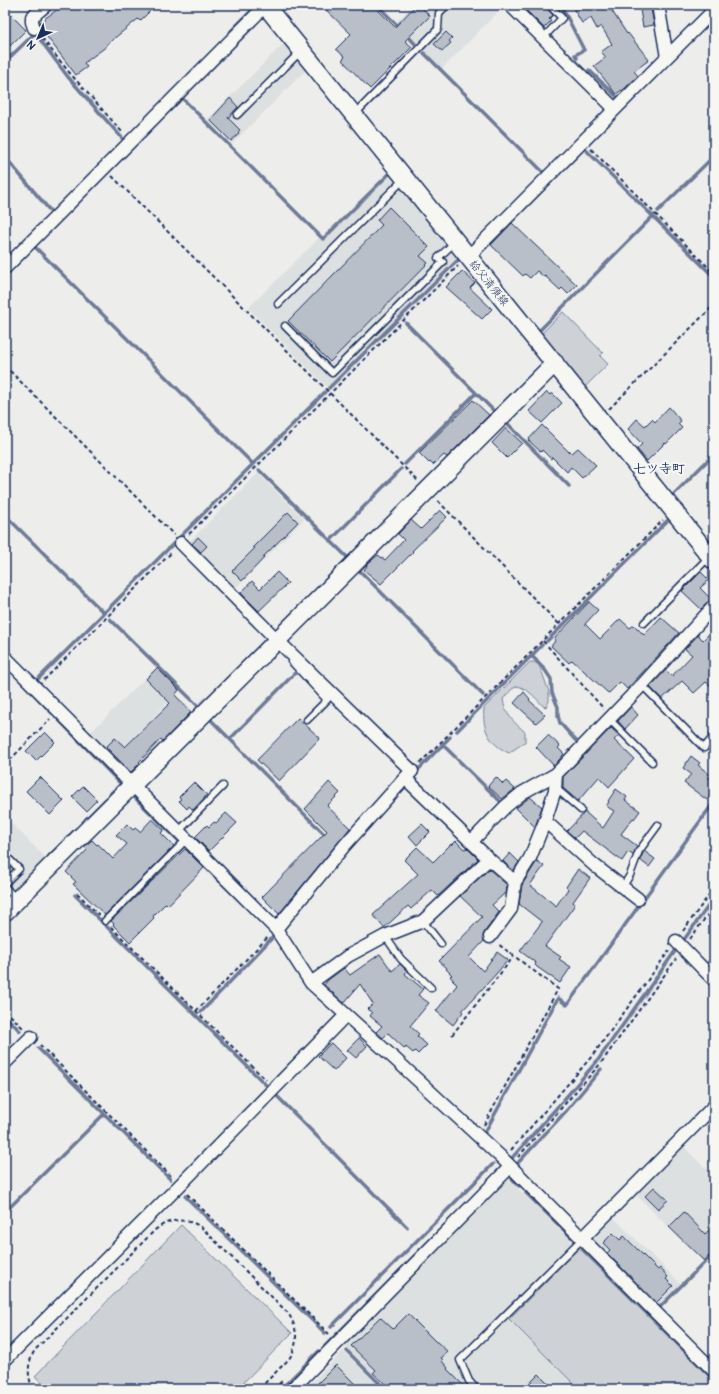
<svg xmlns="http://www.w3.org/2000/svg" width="719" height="1394" font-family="Pangolin,'Klee One',sans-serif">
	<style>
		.built { fill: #dde0e1 }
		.green { fill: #ced2d7; stroke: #74809a }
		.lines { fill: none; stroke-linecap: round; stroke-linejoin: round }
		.stream { stroke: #6e7a96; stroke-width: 3.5 }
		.building { fill: #b9bfc8; stroke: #1b2f5e }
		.lane-casing { stroke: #1b2f5e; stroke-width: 9 }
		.street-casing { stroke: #1b2f5e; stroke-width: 15 }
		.secondary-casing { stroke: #1b2f5e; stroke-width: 20 }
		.path { stroke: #1b2f5e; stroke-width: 2; stroke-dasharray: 4 3; stroke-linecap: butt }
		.lane { stroke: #f6f6f2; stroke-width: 6 }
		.street { stroke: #f6f6f2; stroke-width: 12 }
		.secondary { stroke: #f6f6f2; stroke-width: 17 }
		.labels { text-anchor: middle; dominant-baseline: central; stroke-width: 4; stroke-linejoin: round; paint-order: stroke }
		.street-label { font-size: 11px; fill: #1b2f5e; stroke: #f6f6f2 }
		.quarter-label { font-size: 13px; font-weight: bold; fill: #1b2f5e; stroke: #f6f6f2 }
	</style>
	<rect width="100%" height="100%" fill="#edeeec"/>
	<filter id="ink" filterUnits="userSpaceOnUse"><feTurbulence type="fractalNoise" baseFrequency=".025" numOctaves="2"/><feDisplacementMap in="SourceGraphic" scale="8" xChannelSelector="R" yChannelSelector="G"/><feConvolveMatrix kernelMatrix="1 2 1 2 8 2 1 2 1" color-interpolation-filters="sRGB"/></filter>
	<g filter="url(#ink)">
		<path class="built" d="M413,5H497L501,9L442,69L396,22Z
			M287,40L309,67L232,144L207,120Z
			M392,173L458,258L328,388L248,308L319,238L323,241Z
			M258,473L304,519L234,590L187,544Z
			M156,667L180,690L112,759L88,735Z
			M5,817L46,858L5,899Z
			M682,1145L714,1177V1252L704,1262L634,1193Z
			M506,1177L579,1248L509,1319L579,1389H388L342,1343Z
			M612,1216L681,1284L659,1307L594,1243L593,1235Z
			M343,1351L382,1389H305Z"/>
		<path class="green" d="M563,312L603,353L600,356L608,364L584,388L541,334Z
			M530,662H534L539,665L543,675L549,692V701L546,707L543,706C535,697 529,690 518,686L512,689L503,699C505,715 514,722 525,732V742L509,753C489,744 482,729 484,708Z
			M181,1225L292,1333L237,1389H48L35,1376Z
			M579,1248L714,1382V1389H579L509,1319Z"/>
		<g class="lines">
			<path class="stream" d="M377,5L399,27
				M561,5L584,50L575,55L577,58
				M231,31L256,6L255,5
				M406,34L416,45
				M424,53L545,174
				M5,56L8,59L35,33L68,77L122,138
				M589,70L616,96
				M181,97L323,239L391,172
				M583,147L714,277
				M5,157L52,213
				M658,211L714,156
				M33,245L253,464
				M406,323L495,412
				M539,331L654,215
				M329,388L459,259
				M507,423L569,486
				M405,464L476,393
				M259,470L348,558
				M682,506L673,495L714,454
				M5,515L104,613
				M180,537L325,392
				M330,541L401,469
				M358,569L483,695
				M110,619L199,707
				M547,641L671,517
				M532,656L545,670L551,679L552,693L558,707V716L560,723L578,743
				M20,680L52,713
				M36,681L175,542
				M56,717L121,784L111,793
				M209,718L327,837
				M457,731L542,645
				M230,739L295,673
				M443,745L503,804
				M416,772L450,737
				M132,795L179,841
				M86,819L106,799
				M189,851L259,920
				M49,856L76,829
				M75,895L269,1088
				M683,941L714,898
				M706,965L714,957
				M201,1012L274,936
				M5,1016L20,1031
				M38,1048L170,1179
				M276,1095L407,1227
				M483,1136L558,998L567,1005L714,802
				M511,1159L561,1103L598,1060L678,947
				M516,1165L567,1110L601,1069
				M508,1174L519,1186
				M526,1193L571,1237
				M185,1196L325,1333
				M5,1212L104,1114
				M583,1249L714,1380
				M660,1307L714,1253
				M331,1327L493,1164
				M325,1346L449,1221
				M347,1351L385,1389
				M281,1389L319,1351"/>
		</g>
		<path class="building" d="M55,5H156L140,21L138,19L106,45L107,46L84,63L87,67L76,75L41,29L40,22L58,9Z
			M321,5H373L395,27L416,5H419L430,16L405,41L412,47L370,89L342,60L345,57L336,49L351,34Z
			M521,5H545L546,8L553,15L549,19L551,21L544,28Z
			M571,5H608L627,34L628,33L649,60L634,71L638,76L622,91V90L616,94L594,66L606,57L601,52L612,44L601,26L597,29L591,18L582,23Z
			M5,9L26,30L5,51Z
			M651,9L654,25L643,27L640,10Z
			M446,32L452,38L449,41L451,43L442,51L434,44Z
			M230,98L238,107L228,118L240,130L238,132L239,134L231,141L210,120Z
			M389,207L429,247L420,256L428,263L330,362L288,321L382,225L377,220Z
			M512,223L577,285L568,294L562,288L560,290L545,276L544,277L537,271L530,278L525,274L523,276L491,245Z
			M462,271L475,283L470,288L492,309L482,319L446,287Z
			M547,392L550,395L552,393L562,403L542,423L529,411Z
			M473,400L489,415L447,457L444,455L433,465L430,462L429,463L419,453Z
			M669,407L681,421L678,424L682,428L666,444L665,443L647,461L637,449L642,444L628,429L637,419L645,426L652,419L655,422Z
			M542,425L569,452L570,451L572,453L578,448L596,465L582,478L571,467L567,472L552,457L551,459L542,450L541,452L528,440Z
			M506,428L522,443L507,458L492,443Z
			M440,510L447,517L412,551L413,552L381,584L364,570L367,566L366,565L378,555L385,560L404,540L398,534L411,520L421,529Z
			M288,512L298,522L263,557L264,558L242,581L232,571L255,548L253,547Z
			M198,537L207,546L201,552L192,544Z
			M277,572L288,583L259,611L241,593L252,581L260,589Z
			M701,572L709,580L700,588L711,599L701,609L682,591Z
			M589,602L598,610L585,624L600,639L620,619L630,628L634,625L644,635L661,617L679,633L627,689L620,682L609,693L607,692L572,660L569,663L551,646L555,641L554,639Z
			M714,629V689L706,682L694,693L682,681L662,699L650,687L666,670L672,676L692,655L685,649L698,635L703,640Z
			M157,668L179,690L175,695L191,712L163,741L161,739L139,762L140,763L131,772L106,747L115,738L125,747L170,703L146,679Z
			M524,692L530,699L529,700L545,715L536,723L514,703Z
			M631,707L638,715L625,729L618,721Z
			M298,718L320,738L279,781L257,760Z
			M611,728L619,735L614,740L634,759L609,787L599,777L578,801L563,788V777Z
			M45,732L55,742L36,761L26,751Z
			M548,735L560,746L558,748L564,754L554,766L536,747Z
			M691,756L700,763L698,765L709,774L707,776L714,781V791L707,800L684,783L691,774L683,768Z
			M40,777L64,801L50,815L26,791Z
			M496,777L503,784L506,781L515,789L502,799L488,786Z
			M194,782L207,795L193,810L189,806L187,809L179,801L181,799L179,797Z
			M329,782L340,793L327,806L350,828L279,914L262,897L327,831L305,809Z
			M83,786L97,800L86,811L72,797Z
			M616,789L627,797L625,800L640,811L634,819L633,818L621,834L637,846L633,855L628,852L622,861L582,831L575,838L567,831L585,812L603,828L614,811L606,806L609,802L608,801Z
			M530,797L542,807L535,827L516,808Z
			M226,813L237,823L209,851L195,837L207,825L209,827L214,822L216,823Z
			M152,819L164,830L161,833L174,846L105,915L73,884L76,882L66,872L87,850L84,847L92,840L97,845L98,844L113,859L127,844L116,835L127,824L133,830L135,828L140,832Z
			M422,824L430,832L417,845L409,836Z
			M456,841L464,849L467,848L478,859L438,896L432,890L411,909L408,906L384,928L373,915L418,874L404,860L417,847L433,862L451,844L452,845Z
			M185,849L204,868L168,905L166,903L153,916L154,918L130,942L113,925L114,924L111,921Z
			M644,851L655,859L649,867L640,860Z
			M510,853L519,862L513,871L503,861Z
			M537,861L544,866L530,885L556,906L568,889L566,887L578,869L590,878L573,902L575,904L574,906L545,946L561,957L559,959L571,967L560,983L537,967L535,965L536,963L520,951L542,922L519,904L522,885Z
			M489,869L507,885L506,894L505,893L492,905L499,912L484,933L483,936L484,941L469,957L483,971L497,952L508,960L496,974L462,1011L463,1012L453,1025L436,1011L457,985L450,976L452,975L446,969L447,968L439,961L482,917L460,896Z
			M380,954L392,971L400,964L407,971L405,974L423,989L418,995L429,1003L410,1026L419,1034L417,1036L427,1045L418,1054L415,1051L413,1053L406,1047L405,1049L388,1033L383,1038L376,1032L382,1026L370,1016L372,1013L368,1009L373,1004L360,984L344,1003L324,985L328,980L344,968L350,975Z
			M359,1038L367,1046L356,1058L347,1050Z
			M331,1043L346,1058L334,1071L318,1056Z
			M654,1187L668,1200L658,1209L645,1196Z
			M684,1212L705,1234L714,1225V1251L704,1261L669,1227Z
			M613,1233L620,1240L624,1236L658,1270L660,1268L668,1277L666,1279L673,1286L656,1303L607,1253L610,1250L603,1243Z
			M408,1314L436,1342H437L448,1352L441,1358L443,1360L442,1361L448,1368L447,1369L467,1389H391L373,1373L376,1370L351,1346L380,1317L393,1329Z
			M336,1365L360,1389H312Z
			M539,1374L554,1389H524Z"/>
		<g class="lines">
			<g class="lane-casing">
				<path id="lane" d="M543,38L562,18L549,5
					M355,114L438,29L439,13L447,5
					M237,115L301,51
					M278,304L404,179
					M285,326L332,373L443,262L438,258L455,242
					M644,623L709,557
					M292,662L327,700L307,720
					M642,685L704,748L714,736
					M609,719L652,762
					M555,790H558L581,810
					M179,831L223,786
					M5,855L19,869L5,883
					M5,887L16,899
					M622,888L630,875L639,851L658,825
					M105,921L187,839
					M423,921L441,944
					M385,936L401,959L431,988
					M476,1389L469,1381L460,1360L582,1239"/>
			</g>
			<g class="street-casing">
				<path id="street" d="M510,5L615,109
					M34,28L32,22V17L46,5
					M667,57L714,10
					M468,257L667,57L658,5
					M5,268L266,5
					M181,543L277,640L412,771L405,778L489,859L515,882
					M5,657L276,929L311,983L396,1060L503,1159L714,1371
					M545,821L594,865L638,899
					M471,842L505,807L522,793L556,774
					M276,929L345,845L405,778
					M490,937L511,909L515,882L530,858L545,821L555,790L556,774L642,685L714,606
					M676,941L714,980
					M311,983L348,956L385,936L423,921L489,859
					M5,1063L31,1037
					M582,1239L714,1106
					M5,1360L180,1185L346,1015
					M292,1389L510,1167"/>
			</g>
			<g class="secondary-casing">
				<path id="secondary" d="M265,5L714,561
					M5,912L555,363"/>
			</g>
			<path class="path" d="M42,38L68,71L123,133
				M591,149L714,273
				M112,176L418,481
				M5,366L174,535
				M609,409L714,305
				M438,501L559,624
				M189,534L458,266
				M543,641L604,709
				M44,680L172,552
				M420,763L663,520
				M5,765L50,719
				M77,893L99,915
				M111,927L266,1080
				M683,931L714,888
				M690,939L714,906
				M5,1010L23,1028
				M196,1011L268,937
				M452,1035L514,956
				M40,1045L171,1176
				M484,1125L558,989L498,944
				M511,1150L593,1055L669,951
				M518,1157L601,1063L676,959
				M187,1194L329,1334
				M33,1389C27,1376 27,1363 35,1350L155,1230C170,1218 184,1218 200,1226L288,1313C298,1328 299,1344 289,1359L259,1389
				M274,1389L283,1380"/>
			<use href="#lane" class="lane"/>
			<use href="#street" class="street"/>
			<use href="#secondary" class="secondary"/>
		</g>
	</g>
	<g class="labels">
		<g class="street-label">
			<text transform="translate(489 283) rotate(51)">給父清須線</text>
		</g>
		<g class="quarter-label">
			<text x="659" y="469">七ツ寺町</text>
		</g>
	</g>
	<rect width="719" height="1394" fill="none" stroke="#f6f6f2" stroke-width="20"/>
	<rect x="10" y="10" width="699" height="1374" fill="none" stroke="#1b2f5e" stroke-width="1.5" filter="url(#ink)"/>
	<g transform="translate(38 38) rotate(224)" stroke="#f6f6f2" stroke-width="3" paint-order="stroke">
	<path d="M0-3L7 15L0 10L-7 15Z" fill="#1b2f5e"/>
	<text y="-6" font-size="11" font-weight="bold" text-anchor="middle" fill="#1b2f5e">N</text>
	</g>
</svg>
